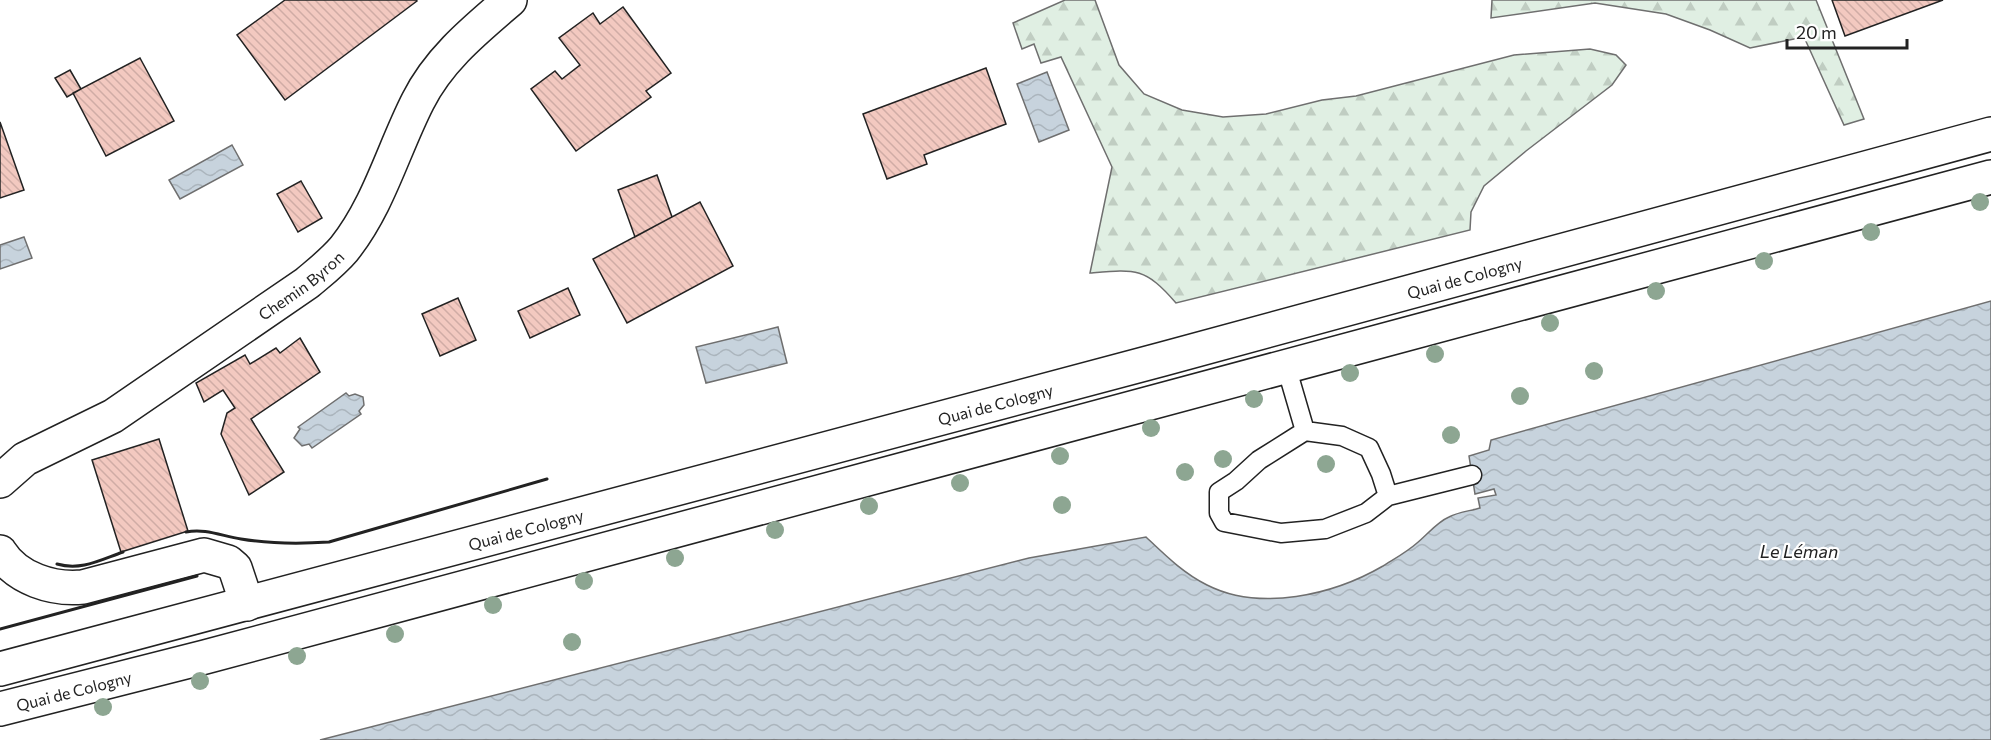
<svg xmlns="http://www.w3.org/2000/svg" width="1991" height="740" font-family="Commissioner,sans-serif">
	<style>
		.forest { fill: url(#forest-firs); stroke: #6f6f6f; stroke-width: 1.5 }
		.water { fill: url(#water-waves); stroke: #6f6f6f; stroke-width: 1.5 }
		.building { fill: url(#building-back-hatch); stroke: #222; stroke-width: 1.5 }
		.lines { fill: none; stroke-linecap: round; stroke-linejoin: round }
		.lane-casing { stroke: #222; stroke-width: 21 }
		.street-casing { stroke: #222; stroke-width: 36 }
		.primary-casing { stroke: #222; stroke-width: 36 }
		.lane { stroke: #fff; stroke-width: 18 }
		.street { stroke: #fff; stroke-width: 33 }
		.primary { stroke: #fff; stroke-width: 33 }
		.wall { stroke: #222; stroke-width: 3 }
		.tree { fill: #8da692 }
		.labels { text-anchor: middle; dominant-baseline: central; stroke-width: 4.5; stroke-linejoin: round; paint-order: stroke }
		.street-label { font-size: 16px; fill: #222; stroke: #fff }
		.water-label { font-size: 18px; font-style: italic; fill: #222; stroke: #fff }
	</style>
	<defs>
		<pattern id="forest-firs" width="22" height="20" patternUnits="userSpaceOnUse" patternTransform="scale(1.5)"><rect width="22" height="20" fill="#e0efe3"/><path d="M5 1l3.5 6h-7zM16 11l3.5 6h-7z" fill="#c0cdc2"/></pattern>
		<pattern id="water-waves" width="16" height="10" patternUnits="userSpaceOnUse" patternTransform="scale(1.5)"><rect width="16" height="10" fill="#c7d3dd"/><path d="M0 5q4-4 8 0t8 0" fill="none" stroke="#abb5bd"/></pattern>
		<pattern id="building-back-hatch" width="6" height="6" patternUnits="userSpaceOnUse" patternTransform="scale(1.5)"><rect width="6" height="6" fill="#f3c9c0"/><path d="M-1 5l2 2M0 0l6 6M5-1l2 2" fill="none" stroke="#d0aca5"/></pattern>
	</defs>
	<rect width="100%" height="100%" fill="#fff"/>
	<path class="forest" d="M1065,0H1095L1119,65L1144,94L1182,110L1223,117L1266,114L1322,100L1356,96L1514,55L1590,49L1616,55L1626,65L1612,85L1526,151L1484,186L1471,212L1470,230L1176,303C1145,267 1135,269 1090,273L1112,167L1061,57L1041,63L1034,44L1022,49L1013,23Z
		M1492,0H1816L1864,119L1844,125L1804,37L1750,48L1710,30L1666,14L1595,3L1491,18Z"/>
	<path class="water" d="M1047,72L1069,130L1039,142L1017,84Z
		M232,145L243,165L180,199L169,180Z
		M24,237L32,258L0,269V245Z
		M1991,301V740H320L1029,558L1146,537C1165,555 1183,573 1207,585C1260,612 1333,595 1383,566C1394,559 1407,552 1417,543C1427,535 1437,522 1449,517C1458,512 1470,511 1480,508L1478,498L1496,495L1494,489L1475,494L1469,456L1489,450L1491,440Z
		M778,327L787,363L706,383L696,347Z
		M346,393L349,396L355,394L363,397L364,405L359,411L361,414L312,448L309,444L302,446L294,438L300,429L298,427Z"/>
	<path class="building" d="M285,0H416L417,1L285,100L237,35Z
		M1832,0H1943L1845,36Z
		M623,7L671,73L646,91L651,97L576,151L531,89L555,71L562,79L580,65L559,38L593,13L600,24Z
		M140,58L174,121L106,156L73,93Z
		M986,68L1006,124L924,155L927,164L887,179L863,114Z
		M70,70L81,89L67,97L55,78Z
		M0,122L24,190L0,198Z
		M657,175L672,217L635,237L618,190Z
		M301,181L322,218L298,232L277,194Z
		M700,202L733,266L627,323L593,259Z
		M568,288L580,315L530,338L518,311Z
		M458,298L476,340L440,356L422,314Z
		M300,338L320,372L251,419L284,472L249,495L221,434L227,413L235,408L223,390L204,402L196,383L245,355L250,364L276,348L280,353Z
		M159,439L188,531L121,552L92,460Z"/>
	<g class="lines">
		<g class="lane-casing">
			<path id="lane" d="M1286,366L1305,431L1259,460L1236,481L1219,492V513L1224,522L1281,533L1325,529L1366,513L1388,496L1381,474L1369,448L1342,436L1305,431
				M1388,496L1472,475"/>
		</g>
		<g class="street-casing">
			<g id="street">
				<path id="s1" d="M0,481L25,459L113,416L307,283C320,272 333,262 344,249C379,205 393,150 418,101C439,59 475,30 510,0"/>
				<path d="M0,552C17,579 53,590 83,587L204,555L228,562L235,568L247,604"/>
			</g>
		</g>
		<g class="primary-casing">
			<g id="primary">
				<path id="s2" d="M0,669L1163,359L1991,134"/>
				<path id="s3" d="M0,709L205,657L1991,177"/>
			</g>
		</g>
		<use href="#lane" class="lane"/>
		<use href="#street" class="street"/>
		<use href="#primary" class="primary"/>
		<path class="wall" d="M186,532C205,528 222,536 241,539C271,544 299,544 329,542L547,479
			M57,564C81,571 100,560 123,552
			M0,629L197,576"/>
	</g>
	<g class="tree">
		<circle cx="1980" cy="202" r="9"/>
		<circle cx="1871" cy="232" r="9"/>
		<circle cx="1764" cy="261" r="9"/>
		<circle cx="1656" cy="291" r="9"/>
		<circle cx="1550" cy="323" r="9"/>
		<circle cx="1435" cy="354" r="9"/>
		<circle cx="1594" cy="371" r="9"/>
		<circle cx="1350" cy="373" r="9"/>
		<circle cx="1520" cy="396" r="9"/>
		<circle cx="1254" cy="399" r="9"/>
		<circle cx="1151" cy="428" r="9"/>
		<circle cx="1451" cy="435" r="9"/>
		<circle cx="1060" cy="456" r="9"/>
		<circle cx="1223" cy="459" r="9"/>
		<circle cx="1326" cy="464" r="9"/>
		<circle cx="1185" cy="472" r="9"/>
		<circle cx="960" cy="483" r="9"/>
		<circle cx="1062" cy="505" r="9"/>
		<circle cx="869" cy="506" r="9"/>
		<circle cx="775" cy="530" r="9"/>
		<circle cx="675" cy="558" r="9"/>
		<circle cx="584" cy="581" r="9"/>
		<circle cx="493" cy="605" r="9"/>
		<circle cx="395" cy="634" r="9"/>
		<circle cx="572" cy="642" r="9"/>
		<circle cx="297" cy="656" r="9"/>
		<circle cx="200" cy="681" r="9"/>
		<circle cx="103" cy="707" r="9"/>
	</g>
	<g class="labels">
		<g class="street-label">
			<text stroke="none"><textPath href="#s2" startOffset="1516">Quai de Cologny</textPath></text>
			<text stroke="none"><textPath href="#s1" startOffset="360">Chemin Byron</textPath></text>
			<text stroke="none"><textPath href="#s2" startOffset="1030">Quai de Cologny</textPath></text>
			<text stroke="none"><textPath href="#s2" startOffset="544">Quai de Cologny</textPath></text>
			<text stroke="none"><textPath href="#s3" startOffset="76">Quai de Cologny</textPath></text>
		</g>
		<g class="water-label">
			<text x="1799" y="551">Le Léman</text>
		</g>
	</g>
	<path d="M1787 39v9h120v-9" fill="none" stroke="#222222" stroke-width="3"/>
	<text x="1796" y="39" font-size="18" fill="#222222" stroke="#ffffff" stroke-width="4.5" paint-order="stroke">20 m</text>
</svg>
